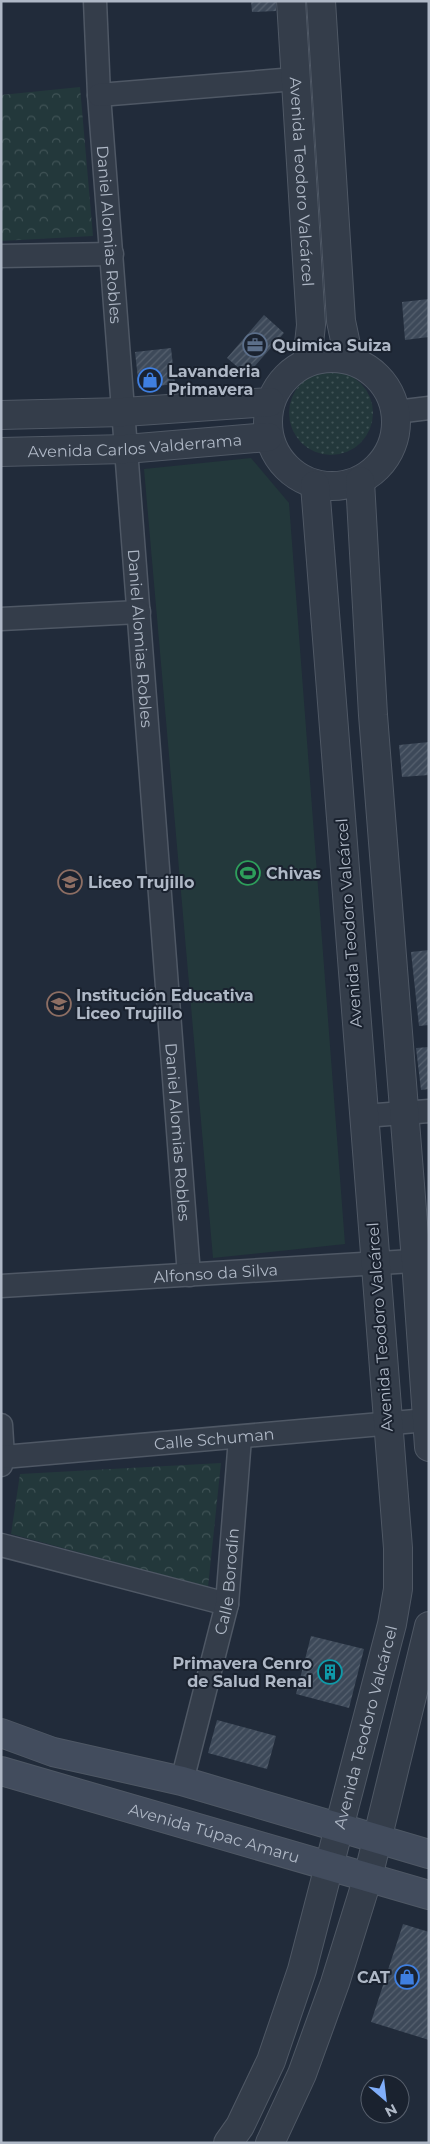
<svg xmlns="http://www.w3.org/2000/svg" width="430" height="2144" font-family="Montserrat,sans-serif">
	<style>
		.grass { fill: url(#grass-dots) }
		.park { fill: url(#park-crowns) }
		.pitch { fill: #23383b }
		.building { fill: url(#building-hatch) }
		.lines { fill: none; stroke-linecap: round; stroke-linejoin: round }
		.minor-casing { stroke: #4f5865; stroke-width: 25 }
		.tertiary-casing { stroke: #4f5865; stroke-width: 30 }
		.secondary-casing { stroke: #4f5865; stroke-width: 30 }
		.minor { stroke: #343d4a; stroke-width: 22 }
		.tertiary { stroke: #343d4a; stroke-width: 28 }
		.secondary { stroke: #424c5d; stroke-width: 28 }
		.labels { text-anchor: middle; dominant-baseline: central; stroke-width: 4; stroke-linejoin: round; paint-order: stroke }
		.street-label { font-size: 16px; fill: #afb8c6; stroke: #1a222f }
		.poi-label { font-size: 16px; font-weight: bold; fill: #afb8c6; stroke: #1a222f; text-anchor: start }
	</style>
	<defs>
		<pattern id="grass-dots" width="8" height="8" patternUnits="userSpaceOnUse" patternTransform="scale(1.25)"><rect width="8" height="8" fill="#23383b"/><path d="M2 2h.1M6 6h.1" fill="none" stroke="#405356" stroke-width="1.8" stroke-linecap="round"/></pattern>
		<pattern id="park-crowns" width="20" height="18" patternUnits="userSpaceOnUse" patternTransform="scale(1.25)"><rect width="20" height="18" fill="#23383b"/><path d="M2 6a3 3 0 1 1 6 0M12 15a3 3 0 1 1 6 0" fill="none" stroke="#405356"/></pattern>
		<pattern id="building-hatch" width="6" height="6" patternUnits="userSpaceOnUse" patternTransform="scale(1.25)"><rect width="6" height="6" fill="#3d4959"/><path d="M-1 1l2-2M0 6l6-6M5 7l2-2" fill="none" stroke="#56616f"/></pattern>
	</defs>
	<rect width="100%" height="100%" fill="#212b3a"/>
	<path class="grass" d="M289 413a42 42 0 1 1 84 0a42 42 0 1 1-84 0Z"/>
	<path class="park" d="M80,87L93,236L1,241V95Z
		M221,1463L208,1587L11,1534L20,1474Z"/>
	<path class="pitch" d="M251,458L289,503L345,1244L213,1258L144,469Z"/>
	<path class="building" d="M251,1H276V11L252,12Z
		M429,299V337L405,340L402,302Z
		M264,315L284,333L247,375L227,358Z
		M171,348L175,384L139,388L135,352Z
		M429,742V775L402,777L399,745Z
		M429,950V1025L419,1026L411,952Z
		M429,1047V1089L421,1090L416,1048Z
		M311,1636L364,1649L349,1708L296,1694Z
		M217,1720L276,1736L267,1769L208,1753Z
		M403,1924L429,1932V2040L371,2022Z"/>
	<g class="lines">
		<g class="minor-casing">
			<g id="minor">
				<path id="s1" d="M95,1L99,95L189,1275"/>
				<path d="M99,95L295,79"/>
				<path d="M1,256L112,254"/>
				<path d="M396,412L429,408"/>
				<path d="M1,619L139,612"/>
				<path d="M364,1116L429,1111"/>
				<path id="s2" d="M1,1286L429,1260"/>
				<path d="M1,1425L3,1457L1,1465"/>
				<path id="s3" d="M3,1457L427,1420"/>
				<path d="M1,1545L227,1604"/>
				<path id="s4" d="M182,1781L227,1604L240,1438"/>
			</g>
		</g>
		<g class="tertiary-casing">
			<g id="tertiary">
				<path id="s5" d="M291,1L311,325L307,362"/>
				<path d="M321,1L341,321L349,359"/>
				<circle cx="332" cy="422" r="64"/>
				<path d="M1,415L124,412L270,402"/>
				<path id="s6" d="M1,452L126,449L268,437"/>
				<path d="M360,481L373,715L416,1261L429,1447"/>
				<path id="s7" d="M228,2143L240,2126L271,2061L302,1970L392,1624L398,1589V1548L315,485"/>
				<path d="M270,2143L302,2074L335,1983L368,1877L429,1626"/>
			</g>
		</g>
		<g class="secondary-casing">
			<g id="secondary">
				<path d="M1,1733L53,1752L182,1781L429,1854"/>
				<path id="s8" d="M1,1771L429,1895"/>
			</g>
		</g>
		<use href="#minor" class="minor"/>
		<use href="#tertiary" class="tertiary"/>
		<use href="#secondary" class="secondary"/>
	</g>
	<defs>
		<g id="office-ring" transform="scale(1.25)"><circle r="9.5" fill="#1a222f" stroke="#5c6f8a" stroke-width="1.5"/><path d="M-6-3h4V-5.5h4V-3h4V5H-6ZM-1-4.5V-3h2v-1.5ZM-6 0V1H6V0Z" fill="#5c6f8a"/></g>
		<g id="shop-ring" transform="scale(1.25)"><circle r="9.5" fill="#1a222f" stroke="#3f7fe0" stroke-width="1.5"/><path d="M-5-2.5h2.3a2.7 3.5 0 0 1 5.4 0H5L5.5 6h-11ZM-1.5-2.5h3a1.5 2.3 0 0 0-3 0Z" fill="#3f7fe0"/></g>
		<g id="stadium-ring" transform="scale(1.25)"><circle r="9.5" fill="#1a222f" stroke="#2e9e5b" stroke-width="1.5"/><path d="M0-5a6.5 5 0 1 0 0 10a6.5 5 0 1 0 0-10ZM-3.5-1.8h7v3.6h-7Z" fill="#2e9e5b"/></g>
		<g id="school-ring" transform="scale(1.25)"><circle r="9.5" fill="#1a222f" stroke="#8d6e63" stroke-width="1.5"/><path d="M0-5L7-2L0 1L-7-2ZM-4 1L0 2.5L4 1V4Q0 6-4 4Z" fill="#8d6e63"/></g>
		<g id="building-ring" transform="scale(1.25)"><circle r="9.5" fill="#1a222f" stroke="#0f9aa8" stroke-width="1.5"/><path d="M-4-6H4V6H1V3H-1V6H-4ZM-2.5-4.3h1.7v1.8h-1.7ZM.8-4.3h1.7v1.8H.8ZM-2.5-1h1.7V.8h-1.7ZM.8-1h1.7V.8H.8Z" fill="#0f9aa8"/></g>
	</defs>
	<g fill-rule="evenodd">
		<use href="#office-ring" x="255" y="345"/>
		<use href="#shop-ring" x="150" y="380"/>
		<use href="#stadium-ring" x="248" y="873"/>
		<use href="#school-ring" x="70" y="882"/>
		<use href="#school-ring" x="59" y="1004"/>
		<use href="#building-ring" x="330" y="1672"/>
		<use href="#shop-ring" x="407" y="1977"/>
	</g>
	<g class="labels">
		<g class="street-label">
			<text stroke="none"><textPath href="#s5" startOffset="181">Avenida Teodoro Valcárcel</textPath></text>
			<text stroke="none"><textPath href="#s1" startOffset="234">Daniel Alomias Robles</textPath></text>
			<text stroke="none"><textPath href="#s6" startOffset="134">Avenida Carlos Valderrama</textPath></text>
			<text stroke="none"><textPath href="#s1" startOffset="639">Daniel Alomias Robles</textPath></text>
			<text transform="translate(349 923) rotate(-94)">Avenida Teodoro Valcárcel</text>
			<text stroke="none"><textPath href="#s1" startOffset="1134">Daniel Alomias Robles</textPath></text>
			<text stroke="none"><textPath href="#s2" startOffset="215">Alfonso da Silva</textPath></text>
			<text transform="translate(380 1327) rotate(-94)">Avenida Teodoro Valcárcel</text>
			<text stroke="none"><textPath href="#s3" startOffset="212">Calle Schuman</textPath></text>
			<text stroke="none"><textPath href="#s4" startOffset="205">Calle Borodín</textPath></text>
			<text stroke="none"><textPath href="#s7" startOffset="440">Avenida Teodoro Valcárcel</textPath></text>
			<text stroke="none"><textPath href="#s8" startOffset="222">Avenida Túpac Amaru</textPath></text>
		</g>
		<g class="poi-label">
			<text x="272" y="345">Quimica Suiza</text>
			<text x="168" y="371">Lavanderia<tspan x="168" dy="18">Primavera</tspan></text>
			<text x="266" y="873">Chivas</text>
			<text x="88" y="882">Liceo Trujillo</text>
			<text x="76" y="995">Institución Educativa<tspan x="76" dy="18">Liceo Trujillo</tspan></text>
			<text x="312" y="1663" text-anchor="end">Primavera Cenro<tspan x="312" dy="18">de Salud Renal</tspan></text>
			<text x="390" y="1977" text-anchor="end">CAT</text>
		</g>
	</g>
	<rect width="430" height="2144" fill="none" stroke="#afb8c6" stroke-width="5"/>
	<g transform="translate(385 2099) rotate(152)"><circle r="24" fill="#1a222f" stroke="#565e6b"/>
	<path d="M0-4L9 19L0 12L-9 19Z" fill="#80aefa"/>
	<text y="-8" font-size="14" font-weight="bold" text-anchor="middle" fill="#afb8c6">N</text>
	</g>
</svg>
